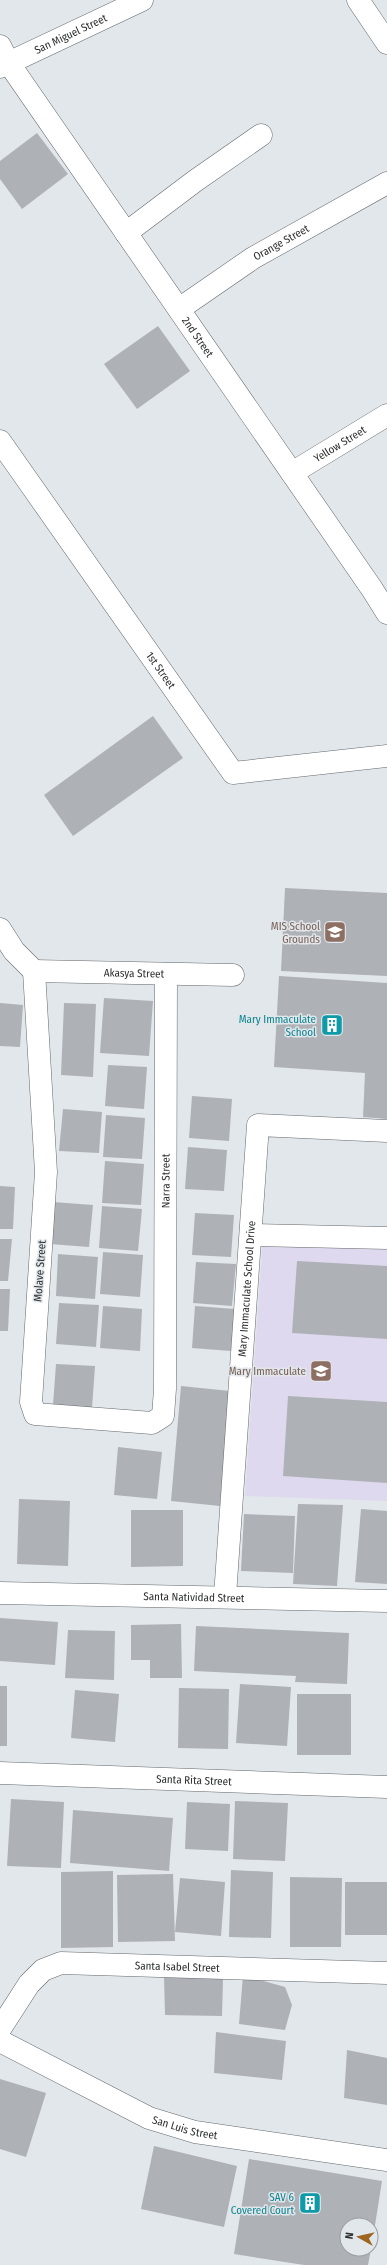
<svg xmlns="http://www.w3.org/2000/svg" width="387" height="2265" font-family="'Fira Sans Condensed',sans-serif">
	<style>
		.education { fill: #ded9ee }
		.building { fill: #aeb2b6 }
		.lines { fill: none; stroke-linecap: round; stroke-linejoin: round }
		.minor-casing { stroke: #63686b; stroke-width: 23 }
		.minor { stroke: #fff; stroke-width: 22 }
		.labels { text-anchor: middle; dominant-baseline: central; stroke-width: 3; stroke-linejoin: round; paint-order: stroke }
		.street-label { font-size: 11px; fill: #2c2e2f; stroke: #e2e7eb }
		.education-label { font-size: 11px; fill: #785e54; stroke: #e2e7eb; text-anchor: end }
		.culture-label { font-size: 11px; fill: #0d838f; stroke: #e2e7eb; text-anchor: end }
	</style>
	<rect width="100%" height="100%" fill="#e2e7eb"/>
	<path class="education" d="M263,1238L387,1247V1501L245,1496Z"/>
	<path class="building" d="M37,133L68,174L22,209L0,179V161Z
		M158,326L190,371L137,409L104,364Z
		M153,716L183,758L73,836L44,795Z
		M285,888L387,893V976L281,971Z
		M279,976L387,983V1119L363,1117L365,1073L274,1067Z
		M104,998L153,1001L149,1056L100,1053Z
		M0,1003L23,1005L20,1047L0,1046Z
		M64,1003L96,1004L93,1077L61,1075Z
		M108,1065L147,1067L144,1109L105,1106Z
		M192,1096L232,1099L229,1141L189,1138Z
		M63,1109L102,1112L99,1153L59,1151Z
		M106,1115L145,1118L142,1159L103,1157Z
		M188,1147L227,1150L224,1191L185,1189Z
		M105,1161L144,1164L141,1205L102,1203Z
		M0,1186L15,1187L13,1229H0Z
		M53,1202L93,1205L89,1247L50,1244Z
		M102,1206L142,1209L138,1251L99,1248Z
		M195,1213L234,1215L231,1257L192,1255Z
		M0,1239H12L8,1281H0Z
		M103,1252L143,1255L140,1297L100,1294Z
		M58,1254L98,1257L95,1299L56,1296Z
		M297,1261L387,1266V1339L292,1333Z
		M196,1262L236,1264L232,1306L193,1303Z
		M0,1289H10L8,1331H0Z
		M59,1303L99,1305L96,1347L56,1344Z
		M103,1306L142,1309L140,1351L100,1348Z
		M195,1306L235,1309L231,1351L192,1348Z
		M56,1364L95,1366L92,1408L53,1405Z
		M181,1386L230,1391L220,1506L171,1501Z
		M288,1396L387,1402V1483L283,1476Z
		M118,1447L162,1452L157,1499L114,1495Z
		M19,1499L70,1501L68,1566L17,1564Z
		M298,1504L343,1505L337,1586L293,1584Z
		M361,1509L387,1511V1584L355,1582Z
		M131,1510H183V1566L131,1567Z
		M244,1514L295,1516L293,1573L241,1571Z
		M0,1618L58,1622L55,1665L0,1661Z
		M181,1624L182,1678H150V1660H131V1625Z
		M196,1626L349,1633L347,1684L295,1682L296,1676L194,1671Z
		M68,1630L115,1631L114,1680L65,1678Z
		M240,1684L291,1687L287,1746L236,1743Z
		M0,1686H7V1746H0Z
		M179,1688L229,1689L228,1749L178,1748Z
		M75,1690L119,1694L115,1742L71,1738Z
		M297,1694H351V1755H297Z
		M11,1799L64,1802L61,1868L7,1866Z
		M235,1801L288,1803L285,1861L233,1859Z
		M187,1802L230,1804L228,1851L185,1849Z
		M73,1810L173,1818L169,1871L70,1863Z
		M231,1870L273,1872L271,1938L229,1937Z
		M113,1871V1947L61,1948V1872Z
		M173,1874L175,1941L118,1942L117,1875Z
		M290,1877L342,1878L341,1947H290Z
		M180,1878L225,1882L221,1936L175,1932Z
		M345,1882H387V1935H345Z
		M243,1975L285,1987L292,2005L285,2030L239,2024Z
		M164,1977L223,1979L222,2016L165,2015Z
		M216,2032L286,2041L282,2080L214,2073Z
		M347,2050L387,2058V2105L344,2098Z
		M0,2079L46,2093L26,2157L0,2149Z
		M154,2146L237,2166L224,2227L141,2209Z
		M249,2159L382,2181L372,2244L371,2225H347V2249H371L368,2265H304L234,2254Z"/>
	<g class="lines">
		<g class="minor-casing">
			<g id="minor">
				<path d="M358,0L387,43"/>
				<path id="s1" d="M0,46L8,62L372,589L387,613"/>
				<path id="s2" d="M0,67L142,0"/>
				<path d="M126,233L195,181L261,135"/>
				<path id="s3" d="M179,309L253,258L387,183"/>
				<path id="s4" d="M0,441L233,773L387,756"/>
				<path id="s5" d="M292,473L387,415"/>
				<path d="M0,929L14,951L34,971"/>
				<path id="s6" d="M34,971L46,1172L31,1402L35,1414L152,1423L163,1416L165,1389L166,974"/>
				<path id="s7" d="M34,971L233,975"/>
				<path d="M251,1235L387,1238"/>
				<path id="s8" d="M0,1593L387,1601"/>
				<path id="s9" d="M225,1596L258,1125L387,1131"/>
				<path id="s10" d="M0,1773L387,1787"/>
				<path id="s11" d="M0,2029L29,1984L43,1970L61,1963L387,1973"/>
				<path id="s12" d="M0,2041L149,2118L195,2132L387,2160"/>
			</g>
		</g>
		<use href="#minor" class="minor"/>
	</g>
	<defs>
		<g id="school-square" transform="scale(1.15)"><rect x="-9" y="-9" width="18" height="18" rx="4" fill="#8d6e63" stroke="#e2e7eb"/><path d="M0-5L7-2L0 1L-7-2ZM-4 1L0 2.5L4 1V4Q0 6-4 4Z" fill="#fff"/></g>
		<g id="building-square" transform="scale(1.15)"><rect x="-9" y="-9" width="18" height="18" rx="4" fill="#0f9aa8" stroke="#e2e7eb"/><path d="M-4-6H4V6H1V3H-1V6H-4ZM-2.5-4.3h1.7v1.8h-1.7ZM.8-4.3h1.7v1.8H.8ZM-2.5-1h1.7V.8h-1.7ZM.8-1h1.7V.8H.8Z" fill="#fff"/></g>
	</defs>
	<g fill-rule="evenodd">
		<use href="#school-square" x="335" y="932"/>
		<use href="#building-square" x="332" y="1025"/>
		<use href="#school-square" x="321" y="1371"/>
		<use href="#building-square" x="310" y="2203"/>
	</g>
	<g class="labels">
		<g class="street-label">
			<text stroke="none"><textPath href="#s2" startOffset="78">San Miguel Street</textPath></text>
			<text stroke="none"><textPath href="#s3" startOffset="122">Orange Street</textPath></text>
			<text stroke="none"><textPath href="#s1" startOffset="352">2nd Street</textPath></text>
			<text stroke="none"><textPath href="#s5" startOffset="56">Yellow Street</textPath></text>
			<text stroke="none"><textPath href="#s4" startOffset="280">1st Street</textPath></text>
			<text stroke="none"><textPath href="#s7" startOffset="100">Akasya Street</textPath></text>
			<text stroke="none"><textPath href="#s6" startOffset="810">Narra Street</textPath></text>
			<text transform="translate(40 1271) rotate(-86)">Molave Street</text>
			<text stroke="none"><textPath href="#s9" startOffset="308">Mary Immaculate School Drive</textPath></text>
			<text stroke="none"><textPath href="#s8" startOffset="194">Santa Natividad Street</textPath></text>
			<text stroke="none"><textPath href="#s10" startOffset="194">Santa Rita Street</textPath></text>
			<text stroke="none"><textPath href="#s11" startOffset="209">Santa Isabel Street</textPath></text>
			<text stroke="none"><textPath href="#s12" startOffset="205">San Luis Street</textPath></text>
		</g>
		<g class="education-label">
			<text x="320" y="926">MIS School<tspan x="320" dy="13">Grounds</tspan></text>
			<text x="306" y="1371">Mary Immaculate</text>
		</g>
		<g class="culture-label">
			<text x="316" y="1019">Mary Immaculate<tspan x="316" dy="13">School</tspan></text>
			<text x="294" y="2197">SAV 6<tspan x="294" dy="13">Covered Court</tspan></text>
		</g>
	</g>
	<g transform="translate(359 2237) rotate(278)"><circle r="19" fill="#e2e7eb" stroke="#999da0"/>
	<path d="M0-3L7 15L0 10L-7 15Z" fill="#9d6621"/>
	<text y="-6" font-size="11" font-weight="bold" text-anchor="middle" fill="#2c2e2f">N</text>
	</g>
</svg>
